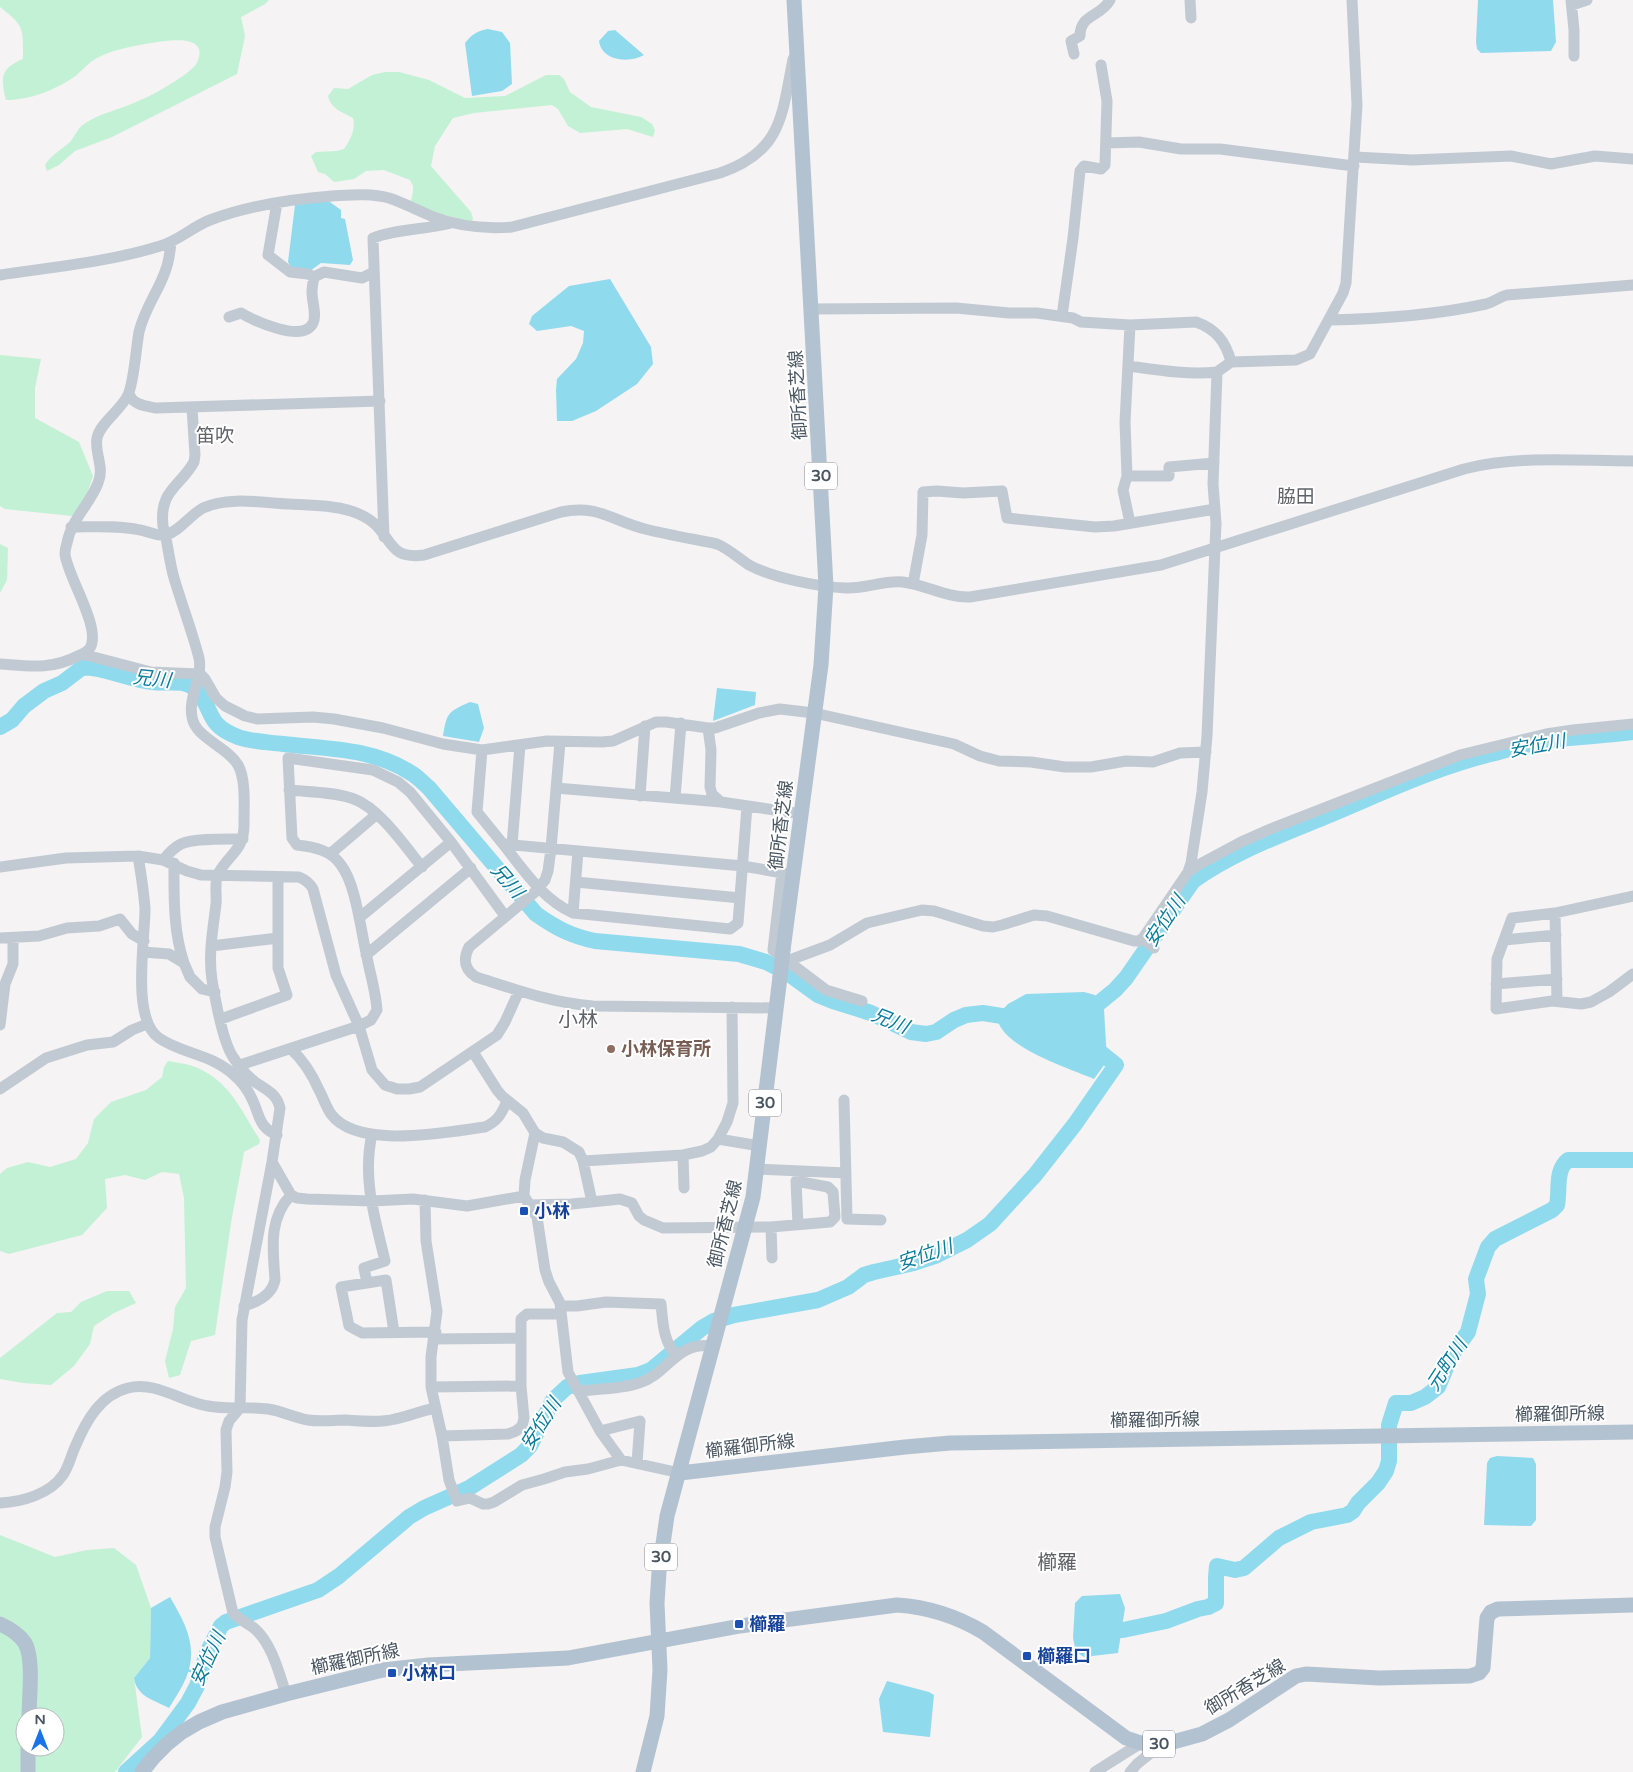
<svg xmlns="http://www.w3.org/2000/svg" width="1633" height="1772" font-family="'Varela Round','Noto Sans JP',sans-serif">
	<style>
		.green { fill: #c3f1d5; fill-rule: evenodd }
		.water { fill: #90daee }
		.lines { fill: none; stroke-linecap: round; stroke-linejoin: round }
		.stream { stroke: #90daee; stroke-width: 2.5 }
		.river { stroke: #90daee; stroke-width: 16 }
		.minor { stroke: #c1cad2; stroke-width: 11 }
		.major { stroke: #b3c2d1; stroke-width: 15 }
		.major-bridge { stroke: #b3c2d1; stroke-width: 15 }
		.education-dot { fill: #8d6e63; stroke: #fff; stroke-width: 2 }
		.transit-dot { fill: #1a4fb4; stroke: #fff; stroke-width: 2 }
		.labels { text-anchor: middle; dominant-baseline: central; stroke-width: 4; stroke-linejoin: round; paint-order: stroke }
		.shield { fill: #fff; stroke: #808990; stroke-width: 1 }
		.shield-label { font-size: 16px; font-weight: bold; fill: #4a5661 }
		.street-label { font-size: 18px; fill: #4a5661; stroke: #fff }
		.education-label { font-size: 18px; font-weight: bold; fill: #785e54; stroke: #fff; text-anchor: start }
		.transit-label { font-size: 18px; font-weight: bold; fill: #164399; stroke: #fff; text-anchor: start }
		.neighbourhood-label { font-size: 19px; fill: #5f6368; stroke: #fff }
		.water-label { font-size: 19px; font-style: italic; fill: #0c7c9b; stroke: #fff }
		.quarter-label { font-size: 20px; fill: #5f6368; stroke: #fff }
	</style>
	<rect width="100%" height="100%" fill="#f5f3f3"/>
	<path class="green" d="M0,0H269L265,4L241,17L245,36L237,74L112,137L75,151L59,165L47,171L45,165C51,155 61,150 70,142C75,136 77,129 84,124C100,113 119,110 136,102C153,95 168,86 183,76C189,71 196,67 198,60C209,31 158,42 145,44C129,47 112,50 97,58C89,62 82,71 74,77C55,90 30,100 6,100C0,77 1,68 23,59C23,29 25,26 0,7Z
		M385,72H399L429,80L465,98L505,96L546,75H559L564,79L570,92L591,107L641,117L652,124L655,130L653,137L627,129L580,133L568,126L558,109L552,105L474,113L453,118L435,146L431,166L471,212L473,219L470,222L410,205L413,192V186L410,180L384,170L366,171L354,179L334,182L325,174L318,172L311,156L316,152L337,151L344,149C350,140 356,130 353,118C342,112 331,109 328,96L334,88L348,89L372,75Z
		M0,355L41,359L35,388V418L79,442L93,476L82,509L72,516L5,509L0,506Z
		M0,544L8,548L7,580L0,593Z
		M168,1061C178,1063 189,1064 198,1068C232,1084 241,1111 260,1140L259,1144L244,1152L231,1223L215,1335L191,1341L180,1375L169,1378L165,1361L173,1329L175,1307L186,1288L184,1198L179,1174L162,1172L145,1180L125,1175L105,1179L107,1208L82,1235L9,1254L0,1251V1174L7,1168L28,1162L50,1167L76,1159L88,1143L94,1119L111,1102L146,1090L162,1077L164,1067Z
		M107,1291H129L136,1303L114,1313L94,1326L90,1344L74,1366L51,1385L23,1383L0,1379V1358L57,1313L71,1312L81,1302Z
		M0,1535L55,1557L87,1550L114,1548L136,1565L151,1608L150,1658L134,1678L142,1737L115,1772H0ZM25,1717H55V1747H25Z"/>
	<path class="water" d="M1478,0H1553L1556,42L1551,51L1481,53L1477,49L1476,42Z
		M488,29L502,32L510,43L512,84L502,91L472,96L465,43C472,34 477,31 488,29Z
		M615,30L644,55C630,63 602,62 599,41L608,31Z
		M320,201L330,202L341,210V218L345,219L353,260L350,265L321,263L310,271L291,267L288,262L295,205Z
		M610,279L651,347L653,364L637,384L596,411L572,421H557L556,390L557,379L576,359L583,343L584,331L571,326L537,331L529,324L532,316L569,286Z
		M717,688L756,692L755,705L713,721Z
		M470,702L478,704L484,728L479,742L443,736C447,712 448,712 470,702Z
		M1084,992L1095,995L1104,1009L1107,1061L1094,1079C1068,1068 1011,1050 999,1024C998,1021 999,1017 999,1013L1008,1004L1026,994Z
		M1497,1456L1533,1458L1536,1464V1520L1531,1526L1484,1525L1487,1463L1490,1458Z
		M1120,1594L1125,1608L1118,1653L1084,1657L1076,1652L1073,1638L1075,1603L1082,1596Z
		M170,1597C185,1623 199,1647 186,1678C182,1688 175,1698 169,1708C154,1700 137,1697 134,1678L150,1658L151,1608Z
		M887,1681L929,1692L934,1695L930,1737L883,1732L879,1699Z"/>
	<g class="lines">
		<path class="stream" d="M187,1670L201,1674"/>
		<path class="river" d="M0,727L12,720L24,706L44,691L62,683L83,667C107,668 130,680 153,682C166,684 184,679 194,688C215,707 203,724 238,737C252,742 268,742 283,744C327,749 373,748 411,773C418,777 423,783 429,788L536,914C556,928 571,936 595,941L739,954L766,962L789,974L818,995L833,1001L871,1013L911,1032L926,1034L936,1032L954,1020L966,1015L983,1013L1020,1019
			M1083,1016L1115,990L1126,978L1193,881C1232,853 1278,836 1322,818C1378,795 1435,767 1495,753C1519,746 1544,740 1569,738C1590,736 1612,735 1633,732
			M1101,1631L1123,1630L1166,1621L1198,1609L1208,1607L1216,1603V1577L1217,1566L1235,1570L1244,1568L1279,1538L1311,1522L1347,1515L1353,1511L1358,1503L1378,1483L1386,1471L1389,1461V1425L1396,1403H1411L1425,1397L1438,1387L1451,1356L1468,1332L1478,1294L1476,1279L1488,1247L1495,1239L1552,1210L1557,1205C1560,1190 1555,1170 1568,1160H1633
			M126,1772L160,1741L188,1703L197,1686L207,1653L221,1626L226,1622L243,1616L318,1590L339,1576L409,1517L424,1508L469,1488L521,1455L530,1446L553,1400L567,1387L580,1383L638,1375L651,1370L702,1328L714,1321L734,1315L818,1300L848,1287L864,1275L874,1272L914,1263L935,1256L967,1240L990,1224L1035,1175L1075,1124L1116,1065L1090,1044"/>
		<path class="minor" d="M1190,0L1191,18
			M1571,0L1574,30V56
			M1572,5L1587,0
			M1074,54L1071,41L1080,36C1080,14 1101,17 1110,0
			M1106,143L1139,142L1181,149H1220L1354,166
			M1355,157L1412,160L1511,156L1551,164L1595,156L1633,159
			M277,203L268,255L290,272L308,274L314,277
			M0,275C53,267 109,262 160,246C178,241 192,227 210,220C246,206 294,199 332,196C351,195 370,193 389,198C404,203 419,211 434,217C460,227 485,229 512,227L720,173C782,152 782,115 793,59
			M812,309L956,308L1009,313H1037L1073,318L1081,322L1130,325L1196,322C1216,329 1226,342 1231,362
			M1062,316L1073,238L1080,171L1084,166L1101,169L1105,165L1107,101L1101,65
			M229,317L241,313C253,320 303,344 313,323C317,315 312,302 312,292C312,287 313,282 314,277L324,272L362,278L374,272
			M1329,320C1382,319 1435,315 1486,304C1494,302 1499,297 1507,295L1633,285
			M1129,366C1158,370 1188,375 1217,372
			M129,393C132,405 146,406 156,408L380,401
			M192,408L195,455L194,462C180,487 159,490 163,526C168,543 169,561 174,578C182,605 192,631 199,658C203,678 188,697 192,717C195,738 228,747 238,765C246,779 244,806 244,822C245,851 229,853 218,874C214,882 217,896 216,904C213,929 208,955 212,980C215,998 223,1042 233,1057C238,1065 247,1076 255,1082C267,1090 277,1094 280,1108L272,1162L242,1320L240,1408L229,1421L226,1430L227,1472L225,1487L215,1527V1537L233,1613C241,1621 248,1623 255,1629C272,1644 279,1673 286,1694
			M1127,476H1169V467L1214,463
			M1130,523L1123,490L1127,476L1125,422L1130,325
			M71,527C94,527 117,525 140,530C148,531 158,537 166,535C180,531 190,515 203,508C229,496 263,503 290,504C304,505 318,505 332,507C348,509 365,514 377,526C394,545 393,559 424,555L561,512C598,504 612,521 645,529C669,535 693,539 717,544C729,549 738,558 749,565C773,578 819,587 846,588C865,589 884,580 903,582C926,585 947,598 970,597L1161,565L1464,469C1519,455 1577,461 1633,461
			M384,537L373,238C398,228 425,230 451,223
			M913,584L922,535L923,492L937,491L963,493L1002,491L1007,518L1095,527L1114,526L1215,509
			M82,654L151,672L200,674L205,679L216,698L225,706L245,716L257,719L313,717L334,719L383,728L443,744L482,750L547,741L602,742L613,741L656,722H666L708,728H715L759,713L780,709L814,713L954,744L980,756L999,761L1031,762L1065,767H1091L1126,761L1153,762L1180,753L1206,752
			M0,664C29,666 51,670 78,656C82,654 88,652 90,648C102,628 67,576 65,554C65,550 66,546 67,543C71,520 90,504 98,483C105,467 94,453 97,438C100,423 121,410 128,395C134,382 136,348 139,332C145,307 159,291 166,269C169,261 170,252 171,243
			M708,728L711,750L710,787L712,794L721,802
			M560,742L551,849L548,871L545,880L535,892L469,947C463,959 464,969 476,977C514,989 552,1003 593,1006L775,1008
			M482,750L477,812L503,844L743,866L794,875
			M556,788L721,802L802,814
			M289,790C310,792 335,792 354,799C379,808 405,846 422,867
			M640,796L645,726
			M675,798L681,723
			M503,844C524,870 542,899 573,913
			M512,845L520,745
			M578,851L573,913L730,929L738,923L747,806
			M330,854L377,814
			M138,856C141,874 144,892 145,909C145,940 131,1019 159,1038C182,1054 212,1054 234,1075C241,1081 248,1090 252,1099C260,1115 258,1127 277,1135
			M163,860C168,854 173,848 181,844C193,838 227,839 243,839
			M174,863C174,896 173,931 184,963
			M0,867L66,858L138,856L163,860L187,871L201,875L299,877C306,880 310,883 313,889L336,975L359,1026L372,1070L385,1085L397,1089H409L420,1087L497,1035L505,1022L519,991
			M1188,872L1191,863L1202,792L1207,736L1216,523L1213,484L1217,372L1231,362L1296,360L1310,354L1343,293L1346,283L1357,105L1352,0
			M782,873L773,950L826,990L862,1001
			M576,882L740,898
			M1633,896L1555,913L1512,918L1497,959L1496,1009L1552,1001L1581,1004L1591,1002L1609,992L1633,974
			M1555,913L1557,1001
			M359,918L451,842
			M0,938L39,936L67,928L99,926L120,919L132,934L144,941
			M1143,938L1154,948
			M1504,940L1556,935
			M211,946L278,938
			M143,952L169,954L184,963L190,977L202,989L215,992
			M366,955L471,868
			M787,961L830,945L867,923L922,910L934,911L983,926L993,927L1002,925L1034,915L1047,916L1134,941H1139L1143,938L1188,872L1200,864L1241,842L1268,830L1460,755L1546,734L1573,730L1633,724
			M1496,984L1557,979
			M221,1019L287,995L278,968V877
			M0,1025L5,984L13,964V938
			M291,1049C304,1061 312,1074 319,1090C323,1097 326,1107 331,1114C357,1150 447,1132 485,1127C498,1121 502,1113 507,1101
			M473,1052L497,1090L502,1096L523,1113L535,1133L543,1138L563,1142L579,1152L583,1161L592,1202
			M240,1065L359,1026L371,1020L377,1010C376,992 370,974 367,957C361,932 356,884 341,865C331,850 314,847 297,845L292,838L288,758L373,770L398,782L410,792L451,842L505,916
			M0,1089L46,1058L87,1045L113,1042L132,1030L147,1024
			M844,1100L847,1219L881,1220
			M535,1133L525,1180L524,1196L537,1217L545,1270L549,1282L560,1303L568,1372L600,1431L621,1460
			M718,1139L760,1146
			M683,1155L684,1188
			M583,1161L683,1155L702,1151L711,1147L718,1139L727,1122L733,1103L732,1007
			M272,1162L291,1195L297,1198L307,1199L372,1201L413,1199L467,1206L524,1196
			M757,1169L846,1173
			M425,1200L426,1241L437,1311L431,1357V1387L442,1436L449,1480L457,1501L470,1498L483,1504H488L494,1502L522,1485L544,1479L565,1472L588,1469L621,1460L680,1473
			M528,1205L572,1204L620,1199L632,1203L639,1216L644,1220L663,1228L771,1227L830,1222L835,1217L833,1192L828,1187L796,1181L798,1225
			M771,1227L772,1258
			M367,1283L364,1268L385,1261C375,1218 362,1179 372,1134
			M244,1306C258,1302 272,1295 275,1280C273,1249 268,1219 291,1195
			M561,1306H577L606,1302L661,1304C663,1323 663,1342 677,1356
			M394,1332L386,1280L341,1287L349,1326L362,1333L436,1332
			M434,1339L521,1338
			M431,1387L521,1386
			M578,1391C597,1389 622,1389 639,1383C669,1374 675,1341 713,1346
			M600,1431L640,1421L637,1463
			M442,1436L508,1434L516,1431L522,1426L524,1418L521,1386V1319L527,1314H561
			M0,1503C22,1502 50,1494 63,1475C69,1466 71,1456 75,1447C86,1421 100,1395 128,1388C157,1381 181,1402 208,1406C228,1410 248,1406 268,1409C282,1411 295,1418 308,1420C321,1422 334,1420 346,1420C362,1421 380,1423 395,1419C409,1416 421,1411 435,1408
			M1095,1772L1141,1743
			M1130,1772L1137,1764L1162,1744"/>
		<path class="major" d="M783,950L821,665L826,586L794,0
			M680,1473L905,1447L950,1443L1633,1432
			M0,1624C9,1628 19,1634 25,1643C34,1659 29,1698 29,1717
			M28,1772V1747
			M142,1772L153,1758L167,1744L182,1732L199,1722L222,1712L286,1694L383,1670L428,1665L568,1658L740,1626L897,1605C929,1607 956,1616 983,1632L1126,1738L1141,1743L1152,1744L1173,1742L1202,1734L1229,1720L1296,1676L1306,1674L1379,1678L1470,1676L1479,1673L1483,1668L1487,1618L1491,1612L1498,1609L1633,1605
			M643,1772L657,1716L660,1670L657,1603L659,1572L667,1516L753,1197L780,977"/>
		<path class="major-bridge" d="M780,977L783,950"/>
	</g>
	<circle class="education-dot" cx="611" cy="1049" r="5"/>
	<g class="transit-dot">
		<rect x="519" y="1206" width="10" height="10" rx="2.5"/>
		<rect x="734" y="1619" width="10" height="10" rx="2.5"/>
		<rect x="1022" y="1651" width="10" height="10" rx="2.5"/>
		<rect x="387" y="1668" width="10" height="10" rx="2.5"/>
	</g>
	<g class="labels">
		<g class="shield">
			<rect x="805" y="462.5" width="32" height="27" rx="4"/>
			<rect x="749" y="1089.5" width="32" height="27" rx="4"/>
			<rect x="645" y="1543.5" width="32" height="27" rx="4"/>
			<rect x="1143" y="1730.5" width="32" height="27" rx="4"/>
		</g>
		<g class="shield-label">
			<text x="821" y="476">30</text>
			<text x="765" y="1103">30</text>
			<text x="661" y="1557">30</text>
			<text x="1159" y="1744">30</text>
		</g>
		<g class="street-label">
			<text transform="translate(798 395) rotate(-93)">御所香芝線</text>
			<text transform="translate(781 825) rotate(-83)">御所香芝線</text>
			<text transform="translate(725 1224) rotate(-76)">御所香芝線</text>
			<text transform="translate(1560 1414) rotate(-1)">櫛羅御所線</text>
			<text transform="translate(1155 1420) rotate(-1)">櫛羅御所線</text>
			<text transform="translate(750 1446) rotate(-7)">櫛羅御所線</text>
			<text transform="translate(355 1659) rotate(-12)">櫛羅御所線</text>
			<text transform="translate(1245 1687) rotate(-31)">御所香芝線</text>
		</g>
		<g class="education-label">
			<text x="621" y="1049">小林保育所</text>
		</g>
		<g class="transit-label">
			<text x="534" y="1211">小林</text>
			<text x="749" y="1624">櫛羅</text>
			<text x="1037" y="1656">櫛羅口</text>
			<text x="402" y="1673">小林口</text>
		</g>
		<g class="neighbourhood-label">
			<text x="215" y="436">笛吹</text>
			<text x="1296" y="497">脇田</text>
		</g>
		<g class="water-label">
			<text transform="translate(152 679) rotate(6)">兄川</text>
			<text transform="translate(1537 746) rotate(-10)">安位川</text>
			<text transform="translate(507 881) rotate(49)">兄川</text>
			<text transform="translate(1165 921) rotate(-56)">安位川</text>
			<text transform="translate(890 1021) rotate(22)">兄川</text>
			<text transform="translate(925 1255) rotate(-19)">安位川</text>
			<text transform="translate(1447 1365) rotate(-57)">元町川</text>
			<text transform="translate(541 1424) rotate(-57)">安位川</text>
			<text transform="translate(208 1659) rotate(-65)">安位川</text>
		</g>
		<g class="quarter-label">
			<text x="578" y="1020">小林</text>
			<text x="1057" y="1563">櫛羅</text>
		</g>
	</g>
	<g transform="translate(40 1732)"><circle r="24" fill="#ffffff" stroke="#b7bbc0"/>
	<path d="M0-4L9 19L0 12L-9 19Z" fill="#1a73e8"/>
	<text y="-8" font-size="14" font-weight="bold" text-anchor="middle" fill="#4a5661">N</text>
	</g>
</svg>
